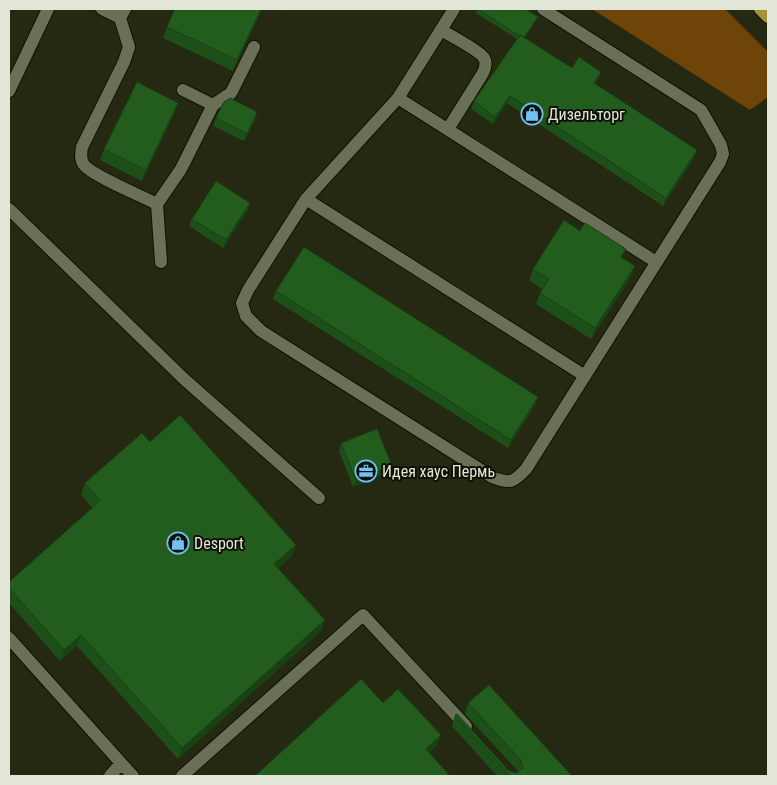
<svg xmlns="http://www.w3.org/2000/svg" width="777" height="785" font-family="'Roboto Condensed',sans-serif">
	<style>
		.green { fill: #6e4408 }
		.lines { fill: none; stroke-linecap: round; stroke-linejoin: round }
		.lane-casing { stroke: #0e1200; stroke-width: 14 }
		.street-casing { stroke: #0e1200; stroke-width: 14 }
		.primary-casing { stroke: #0e1200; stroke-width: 14 }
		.lane { stroke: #6a7055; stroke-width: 12 }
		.street { stroke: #6a7055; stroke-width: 12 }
		.primary { stroke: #a49239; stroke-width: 12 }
		.wall { fill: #1d5019 }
		.shaded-wall { fill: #184114 }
		.building { fill: #225d1d; stroke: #184114 }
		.labels { text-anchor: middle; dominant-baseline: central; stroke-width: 4; stroke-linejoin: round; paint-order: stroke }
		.poi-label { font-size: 16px; fill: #e2e6d7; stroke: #0f1107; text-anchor: start }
	</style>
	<rect width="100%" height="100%" fill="#252911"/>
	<path class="green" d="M592,9H725L768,52V97L750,110Z"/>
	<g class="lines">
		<g class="lane-casing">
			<path id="lane" d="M102,9L120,18L125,9
				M454,9L398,98L306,199L248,290L242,303L246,316L261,331L492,477C510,484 513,483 526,469L720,162L723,154L721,145L701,110L543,9
				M120,18L129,47L124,62L82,147C81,153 80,160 84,165C93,176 142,196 157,204L161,262
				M441,30C450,35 480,51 484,58C487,63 485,69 483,73L448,129
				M183,90L213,105
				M398,98L656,262
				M306,199L585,376
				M157,204L181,169L213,105L231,93L254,47
				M9,209L184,379L319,498
				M9,638L121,763L110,776
				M121,763L133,776
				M182,776L363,615L466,726"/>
		</g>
		<g class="street-casing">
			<path id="street" d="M9,91L48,9"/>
		</g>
		<g class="primary-casing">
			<path id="primary" d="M760,9L768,17"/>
		</g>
		<use href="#lane" class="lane"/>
		<use href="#street" class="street"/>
		<use href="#primary" class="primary"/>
	</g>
	<path class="wall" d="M175,9H262L233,71L163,38L167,27Z
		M282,9H288L287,11Z
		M478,9L538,17L536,20L525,38L572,68L601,72L598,79L595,84L697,150L694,158L663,206L507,103L493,124L471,109L474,101L517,39L476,13Z
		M178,103L174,114L142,181L100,160L104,149Z
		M257,112L255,120L244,141L213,126L216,118Z
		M250,203L248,210L223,248L189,226L192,219Z
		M623,258L631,277L591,339L536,304L540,293L542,289L529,280L533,269Z
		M276,291L536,404L508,448L273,299Z
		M150,442L292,556L278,568L321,631L178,759L77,646L60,661L9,603V582L92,508L81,494L85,483Z
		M341,443L389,473L353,487L339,451Z
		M468,703L572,776H497L452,726L455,715L509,771L517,773H518L517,770L465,714Z"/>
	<path class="shaded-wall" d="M261,9H262L233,71L237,60Z
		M538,17L536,20L522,43L523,39Z
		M601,72L598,79L591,91L594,83Z
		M510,96L507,103L493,124L495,117Z
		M178,103L174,114L142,181L146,170Z
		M257,112L255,120L244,141L247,134Z
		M697,150L694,158L663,206L666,198Z
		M250,203L248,210L223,248L226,240Z
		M635,266L631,277L591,339L595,328Z
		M538,397L536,404L508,448L511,440Z
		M392,466L389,473L353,487L356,480Z
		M296,545L292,556L270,575L274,564Z
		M325,620L321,631L178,759L182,748Z
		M81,635L77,646L60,661L64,650Z
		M441,735L437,746L422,759L426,749Z"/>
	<path class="building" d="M175,9H261L237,60L167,27Z
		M478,9H526L538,17L524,37L520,35L519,36Z
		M520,35L572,68L579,57L601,72L594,83L697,150L666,198L510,96L495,117L474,101Z
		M137,82L178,103L146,170L104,149Z
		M230,98L257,112L247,134L216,118L224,102Z
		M216,181L250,203L226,240L192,219Z
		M564,220L580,231L585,223L626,249L621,257L635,266L595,328L540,293L549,279L533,269Z
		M304,247L538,397L511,440L276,291Z
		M180,415L296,545L274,564L325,620L182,748L81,635L64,650L9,588V582L100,501L85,483L142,433L150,442Z
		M377,429L392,466L356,480L341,443Z
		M361,679L383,703L398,689L441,735L426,749L450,776H255Z
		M489,685L572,776H506L509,774L455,715L457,714L509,771L517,773L523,768L521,760L468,703Z"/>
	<defs>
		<g id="shop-ring" transform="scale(1.125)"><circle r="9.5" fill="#0f1107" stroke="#72c1f5" stroke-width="1.5"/><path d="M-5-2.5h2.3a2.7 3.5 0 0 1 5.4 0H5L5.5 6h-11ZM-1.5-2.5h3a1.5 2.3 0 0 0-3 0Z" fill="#72c1f5"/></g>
		<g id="office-ring" transform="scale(1.125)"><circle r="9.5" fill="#0f1107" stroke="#72c1f5" stroke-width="1.5"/><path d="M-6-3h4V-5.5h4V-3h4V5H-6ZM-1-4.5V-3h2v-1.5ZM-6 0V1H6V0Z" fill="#72c1f5"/></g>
	</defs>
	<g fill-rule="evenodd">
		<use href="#shop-ring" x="532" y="114"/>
		<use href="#office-ring" x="366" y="471"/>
		<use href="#shop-ring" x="178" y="543"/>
	</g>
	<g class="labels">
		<g class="poi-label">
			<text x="548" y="114">Дизельторг</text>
			<text x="382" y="471">Идея хаус Пермь</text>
			<text x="194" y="543">Desport</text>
		</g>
	</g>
	<rect width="777" height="785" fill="none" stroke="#e2e6d7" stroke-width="20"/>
</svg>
